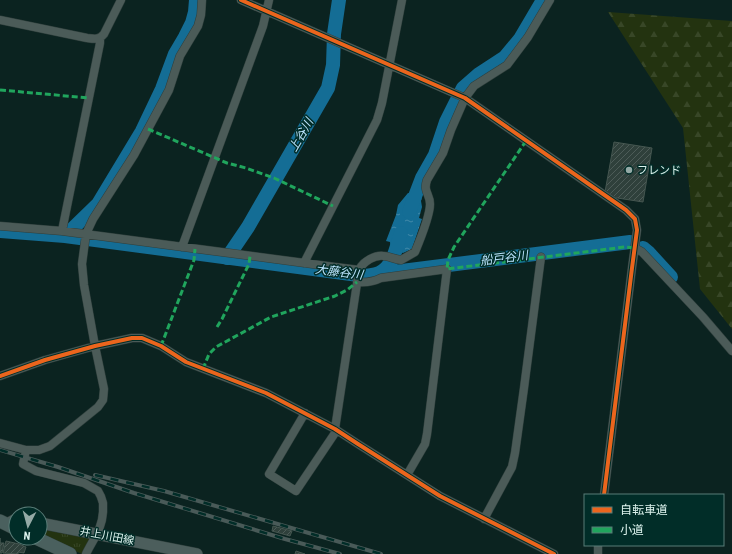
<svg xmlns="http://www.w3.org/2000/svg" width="732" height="554" font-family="'Roboto Condensed','Noto Sans JP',sans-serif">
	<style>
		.grass { fill: url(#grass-tufts) }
		.forest { fill: url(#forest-firs) }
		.water { fill: url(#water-ripples) }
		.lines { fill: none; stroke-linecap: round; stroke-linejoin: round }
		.river { stroke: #146d95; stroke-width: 14 }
		.building { fill: url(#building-hatch); stroke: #455650 }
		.minor-casing { stroke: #2f3f3c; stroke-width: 9 }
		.secondary-casing { stroke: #2f3f3c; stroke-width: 12 }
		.trunk-casing { stroke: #2f3f3c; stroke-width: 14 }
		.minor { stroke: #4b5b58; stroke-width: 8 }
		.secondary { stroke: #4c5e5c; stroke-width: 11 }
		.trunk { stroke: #4a605e; stroke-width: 13 }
		.rail-casing { stroke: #495a58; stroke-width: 4 }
		.rail { stroke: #012d28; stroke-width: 2.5; stroke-dasharray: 8; stroke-linecap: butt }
		.quiet { stroke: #20a55d; stroke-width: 3; stroke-dasharray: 6 3; stroke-linecap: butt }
		.cycleway-casing { stroke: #012d28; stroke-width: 6 }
		.cycleway { stroke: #eb651d; stroke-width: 4 }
		.poi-dot { fill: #94aaa6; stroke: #012d28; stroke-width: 1.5 }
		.labels { text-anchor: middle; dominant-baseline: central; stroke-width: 3; stroke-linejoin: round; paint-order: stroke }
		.poi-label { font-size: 11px; fill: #ddf3ee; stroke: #012d28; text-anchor: start }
		.street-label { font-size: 11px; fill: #ddf3ee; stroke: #012d28 }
		.water-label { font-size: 12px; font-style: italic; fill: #bbe4fd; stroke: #012d28 }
	</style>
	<defs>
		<pattern id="grass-tufts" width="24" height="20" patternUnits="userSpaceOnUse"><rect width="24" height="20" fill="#233310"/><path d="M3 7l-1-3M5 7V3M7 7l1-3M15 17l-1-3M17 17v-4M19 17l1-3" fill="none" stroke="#384727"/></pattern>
		<pattern id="forest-firs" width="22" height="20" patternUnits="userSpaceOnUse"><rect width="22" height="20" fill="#233310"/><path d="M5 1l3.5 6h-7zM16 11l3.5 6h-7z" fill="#384727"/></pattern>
		<pattern id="water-ripples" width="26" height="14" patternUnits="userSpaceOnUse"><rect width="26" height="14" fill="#146d95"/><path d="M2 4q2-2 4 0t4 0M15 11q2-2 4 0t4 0" fill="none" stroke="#4189a9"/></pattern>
		<pattern id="building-hatch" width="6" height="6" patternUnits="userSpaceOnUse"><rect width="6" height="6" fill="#2f403b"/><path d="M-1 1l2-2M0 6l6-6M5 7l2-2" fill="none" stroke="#4d5c58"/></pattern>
	</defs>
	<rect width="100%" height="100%" fill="#0b2320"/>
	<path class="grass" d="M40,528L92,538L82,554L40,535Z"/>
	<path class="forest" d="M608,12L732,21V329L700,289L683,128Z"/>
	<path class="water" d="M408,193L422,197L421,201L422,207L419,218L422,219L412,249L403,253L391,249L390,242L386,241L396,215L398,205Z"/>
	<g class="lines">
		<path class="river" d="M409,212L422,178L435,155L446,122L463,88L479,74L505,57L520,39L543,0
			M0,231L65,236L366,276C370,275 375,275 379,273C394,266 396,247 401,233
			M65,236L98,204L142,131L162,89L175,54L185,37L192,23L195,12L196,0
			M643,248L649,253L671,277
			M227,258L248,227L328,88L333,65L334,34L339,0
			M378,274L630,242"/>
	</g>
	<path class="building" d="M614,142L652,148L643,202L611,197L605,192Z
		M273,526L292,531L290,536L272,531Z
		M0,538V543H4L2,553H0Z
		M6,541L19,544L26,547L24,553L18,552V554L3,553Z
		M296,551L305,554H295Z"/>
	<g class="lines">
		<g class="minor-casing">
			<path id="minor" d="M241,0L465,98L626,210L635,219L637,230L632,268L604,495
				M0,20L87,38C95,39 99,40 104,34L121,0
				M0,226L62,231L335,267L359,270
				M62,231L100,43V38
				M182,247L263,26L269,0
				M635,248L642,252L703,317L732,351
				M304,263L377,120L382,103L402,0
				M357,282C366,283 373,282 381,278L447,269L427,434L425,444L407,475
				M0,376L45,360L95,346L132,338H142L161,346L186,362L266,393L335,429L358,444L440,496L554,554
				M305,413L269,474L296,491L337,430
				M335,429L359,270C362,264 365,262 370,259C382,252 389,258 401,260L415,252C420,240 430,216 430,204C430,194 423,192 427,180L443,153L451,130L465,98L474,86L507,65L528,37L550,0
				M0,443L26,450H39L50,446L98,407L103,400L104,389L95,346L84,285L82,264L86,234L93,219L134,155L169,90L180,56L198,26L201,15L202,0
				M26,450L23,464L36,471L84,483L98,491C100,494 102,499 103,503C103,506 103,509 103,512C102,530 93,539 86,554
				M484,519L512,467L515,453L524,388L541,257
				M598,545V554"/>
		</g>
		<g class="secondary-casing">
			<path id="secondary" d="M40,523L197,554
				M7,524L16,519"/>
		</g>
		<g class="trunk-casing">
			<path id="trunk" d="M0,521L16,529
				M36,538L70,554"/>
		</g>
		<use href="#minor" class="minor"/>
		<use href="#secondary" class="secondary"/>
		<use href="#trunk" class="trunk"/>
		<g class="rail-casing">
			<path id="rail" d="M0,450L58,467L134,493L285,539L340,554
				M95,475L164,491L381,554"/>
		</g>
		<use href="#rail" class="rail"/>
		<path class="quiet" d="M0,90L89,98
			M148,129L227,163L246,168L274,178L333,206
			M526,141L454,247L448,260L447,269L625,247L635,248
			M217,327L222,319L249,264L250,256
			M161,346L194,260L195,249
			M203,369L209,354L216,347L271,317L335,296L347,290L357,282"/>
		<g class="cycleway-casing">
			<path id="cycleway" d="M241,0L465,98L626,210L635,219L637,230L632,268L604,495
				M0,376L45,360L95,346L132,338H142L161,346L186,362L266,393L335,429L358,444L440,496L554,554"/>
		</g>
		<use href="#cycleway" class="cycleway"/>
	</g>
	<circle class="poi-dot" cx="629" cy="170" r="4"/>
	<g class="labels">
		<g class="poi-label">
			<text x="637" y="170">フレンド</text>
		</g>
		<g class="street-label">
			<text transform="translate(107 536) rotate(11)">井上川田線</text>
		</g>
		<g class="water-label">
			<text transform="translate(301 135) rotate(-60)">上谷川</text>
			<text transform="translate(504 258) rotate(-7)">船戸谷川</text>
			<text transform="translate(339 272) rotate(7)">大藤谷川</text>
		</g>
	</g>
	<rect x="584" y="494" width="140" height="52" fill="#012d28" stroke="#597c77"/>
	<rect x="592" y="507" width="20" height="6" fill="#eb651d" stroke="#597c77"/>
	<text x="620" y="514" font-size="12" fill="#ddf3ee">自転車道</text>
	<rect x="592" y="527" width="20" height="6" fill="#20a55d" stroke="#597c77"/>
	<text x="620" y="534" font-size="12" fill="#ddf3ee">小道</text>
	<g transform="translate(28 526) rotate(186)"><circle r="19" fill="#012d28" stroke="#597c77"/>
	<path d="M0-3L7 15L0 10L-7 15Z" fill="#94aaa6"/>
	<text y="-6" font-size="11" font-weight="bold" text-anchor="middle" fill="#ddf3ee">N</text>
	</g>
</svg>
